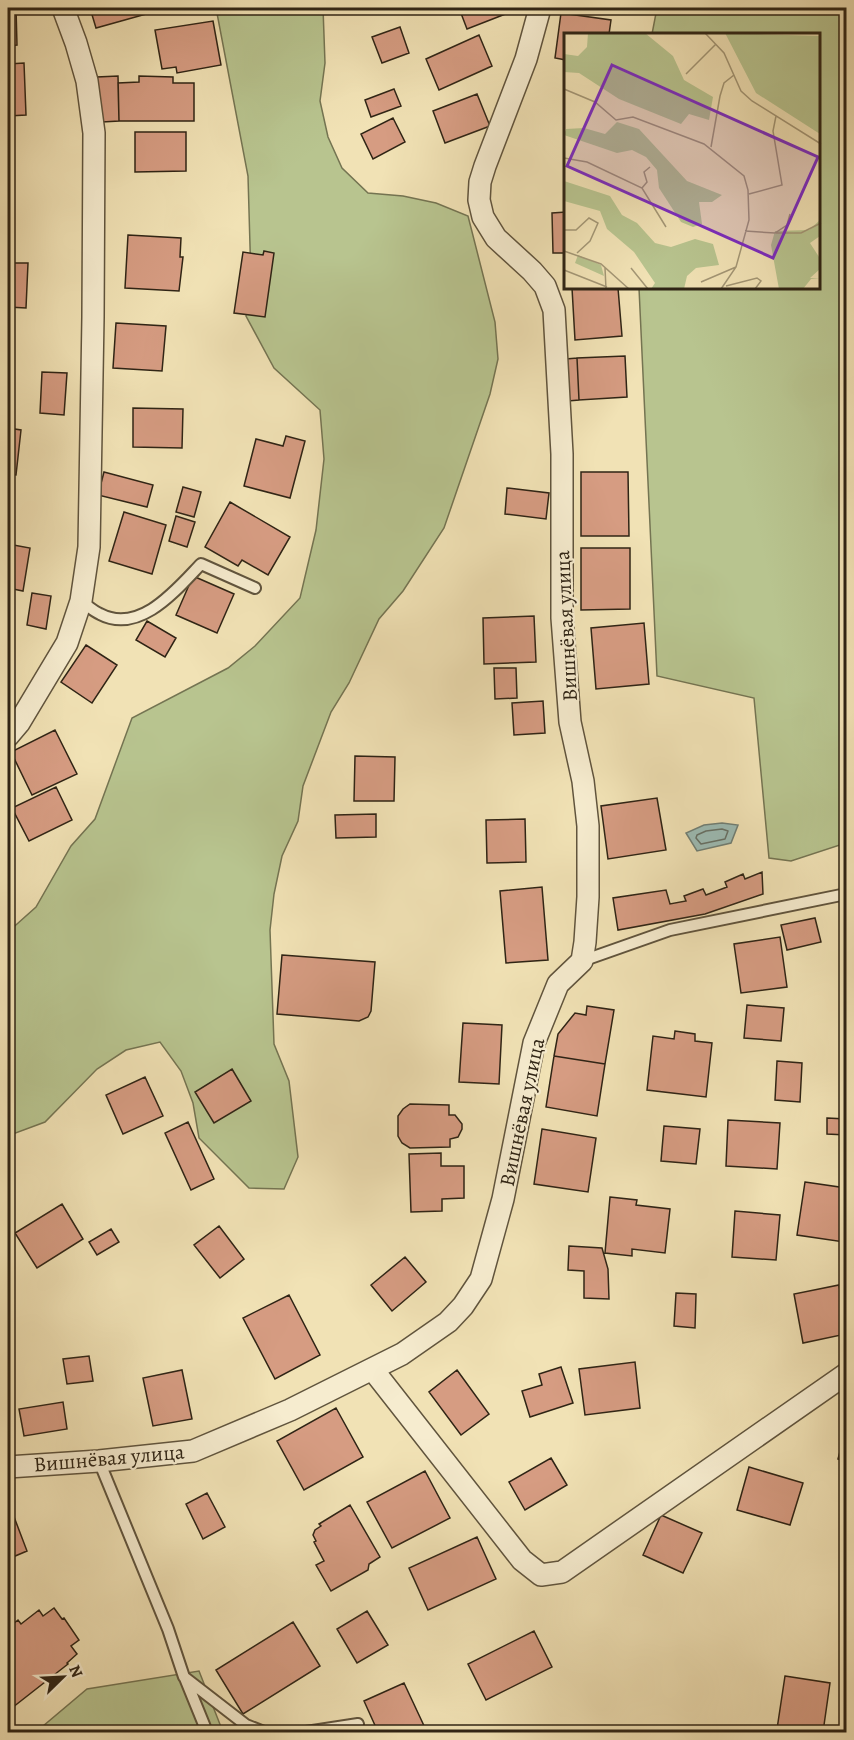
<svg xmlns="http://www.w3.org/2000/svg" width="854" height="1740" font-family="Alegreya,serif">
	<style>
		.green { fill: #b8c48f; stroke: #747452; stroke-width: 1.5 }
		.water { fill: #9cbcb5; stroke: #707f75; stroke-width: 1.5 }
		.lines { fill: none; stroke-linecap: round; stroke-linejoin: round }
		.shore { stroke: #667065; stroke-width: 1.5 }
		.building { fill: #d69c82; stroke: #2f2415; stroke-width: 1.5 }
		.lane-casing { stroke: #60543d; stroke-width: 14 }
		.street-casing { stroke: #60543d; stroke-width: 24 }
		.lane { stroke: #f6eccf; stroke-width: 10 }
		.street { stroke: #f6eccf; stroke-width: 21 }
		.labels { text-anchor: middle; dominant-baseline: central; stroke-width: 4.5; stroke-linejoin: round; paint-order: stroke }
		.street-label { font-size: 21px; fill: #2f2415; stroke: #f6eccf }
		.inset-road { fill: none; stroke: #a39675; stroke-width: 1.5 }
		.view { fill: #7b2cbf; fill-opacity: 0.15; stroke: #7b2cbf; stroke-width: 3 }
		.inset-edge { fill: none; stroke: #2f2415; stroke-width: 3 }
	</style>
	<rect width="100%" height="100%" fill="#f1e2b5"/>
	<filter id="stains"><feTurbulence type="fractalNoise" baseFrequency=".00333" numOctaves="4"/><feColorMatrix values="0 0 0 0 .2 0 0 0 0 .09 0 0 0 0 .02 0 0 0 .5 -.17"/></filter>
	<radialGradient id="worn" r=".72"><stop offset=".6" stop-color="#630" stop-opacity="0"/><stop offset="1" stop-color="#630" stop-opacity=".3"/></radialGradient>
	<path class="green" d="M216,8H323L325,63L320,101L328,137L342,168L368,193L403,196L436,203L468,216L495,322L498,359L490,394L444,528L403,591L379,619L349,683L331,712L303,786L298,821L282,856L274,894L270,930L274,1044L289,1081L298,1157L284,1189L249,1188L199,1138L193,1103L181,1071L160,1042L126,1050L97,1069L45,1122L13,1134L8,1130V932L36,907L71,846L95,819L132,718L228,668L255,646L300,598L316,530L324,459L320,410L274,368L246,316L251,280L248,176Z
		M657,8H846V843L791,861L769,858L754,698L657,676L639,288H820V34H652Z
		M199,1671L223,1732H36L87,1689Z"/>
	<path class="water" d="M722,823L738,825L731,843L697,851L686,833L704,825Z"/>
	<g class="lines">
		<path class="shore" d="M722,829L728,831L725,839L701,844L696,838L697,835L706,831Z"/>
	</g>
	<path class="building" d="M8,8H16L17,45L8,46Z
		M90,8H156L157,11L96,28Z
		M459,8H506L508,13L467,29Z
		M561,13L611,20L609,34H566V60L555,58Z
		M213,21L221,65L177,73L176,67L162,69L155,30Z
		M400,27L409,53L382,63L372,37Z
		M479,35L492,66L439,90L426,59Z
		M24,63L26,115L8,116V64Z
		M118,76L119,121L102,122L97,77Z
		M139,76L173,77V83H194V121H119L118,83L139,82Z
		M394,89L401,106L371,117L365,100Z
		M477,94L490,126L445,143L433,111Z
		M393,118L405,142L373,159L361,134Z
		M135,132H186V171L135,172Z
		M8,204L12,208V226L8,230Z
		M566,212V253H553L552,213Z
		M128,235L181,238L180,257H183L179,291L125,288Z
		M264,251L274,253L265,317L234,313L243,252L263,255Z
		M8,263H28L26,308L8,307Z
		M572,288H618L622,336L575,340Z
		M116,323L166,326L162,371L113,368Z
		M625,356L627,397L579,400L577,358Z
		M577,358L579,400L568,401L566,359Z
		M42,372L67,373L64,415L40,413Z
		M133,408L183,409L182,448L133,447Z
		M8,428L21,430L16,475L8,474Z
		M286,436L305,441L290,498L244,486L256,439L283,446Z
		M104,472L153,485L147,507L98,495Z
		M581,472H628L629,536H581Z
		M183,487L201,492L194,517L176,512Z
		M507,488L549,493L546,519L505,514Z
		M230,502L290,537L268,575L242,560L238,566L205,547Z
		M124,512L166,525L152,574L109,561Z
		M176,516L195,522L187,547L169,541Z
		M8,544L30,548L23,591L8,588Z
		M581,548H630V609L581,610Z
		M193,576L234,594L217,633L176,615Z
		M32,593L51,596L46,629L27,625Z
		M534,616L536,662L484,664L483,618Z
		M147,621L176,638L165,657L136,640Z
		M644,623L649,684L596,689L591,628Z
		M86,645L117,665L92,703L61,682Z
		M494,668H516L517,698L495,699Z
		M543,701L545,733L514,735L512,703Z
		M55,730L77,774L32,795L11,752Z
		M355,756L395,757L394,801H354Z
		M56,787L72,820L29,841L12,808Z
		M657,798L666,850L608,859L601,806Z
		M376,814V837L336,838L335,815Z
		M525,819L526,862L487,863L486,820Z
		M762,872L763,894L705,914L618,930L613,898L666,890L670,904L686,901L684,896L703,889L706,895L727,887L725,882L743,874L745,879Z
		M542,887L548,960L506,963L500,891Z
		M815,918L821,942L787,950L781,925Z
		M780,937L787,987L741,993L734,944Z
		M282,955L375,962L371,1011L368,1017L359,1021L277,1014Z
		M747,1005L784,1008L781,1041L744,1038Z
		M587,1006L614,1010L605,1064L554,1056L558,1034L575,1013L586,1015Z
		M463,1023L502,1025L499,1084L459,1082Z
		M675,1031L695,1034V1041L712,1043L706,1097L647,1090L653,1036L674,1039Z
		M554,1056L605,1064L597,1116L546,1107Z
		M777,1061L802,1063L800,1102L775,1100Z
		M232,1069L251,1101L214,1123L195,1092Z
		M145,1077L163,1116L123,1134L106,1095Z
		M410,1104L449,1105V1115H455L462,1124V1129L458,1137L450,1139V1147L410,1148L402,1143L398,1136V1116L403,1109Z
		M827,1118L846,1119V1135L827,1134Z
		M728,1120L780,1123L777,1169L726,1166Z
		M188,1122L214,1179L191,1190L165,1133Z
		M664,1126L700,1129L696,1164L661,1161Z
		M542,1129L596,1138L588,1192L534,1184Z
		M441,1153V1166H464V1198L442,1199V1211L411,1212L409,1154Z
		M805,1182L846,1188V1222L844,1242L797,1235Z
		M610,1197L637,1200L636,1205L670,1209L665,1253L632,1249V1256L605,1253Z
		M62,1204L83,1239L37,1268L15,1233Z
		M735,1211L780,1215L776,1260L732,1257Z
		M219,1226L244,1259L220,1278L194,1245Z
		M111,1229L119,1242L97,1255L89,1242Z
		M569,1246L602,1248L608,1269L609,1299L584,1298V1271L568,1270Z
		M405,1257L426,1282L392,1311L371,1285Z
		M839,1285L846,1322V1334L803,1343L794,1294Z
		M676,1293L696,1294L695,1328L674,1326Z
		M289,1295L320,1355L275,1379L243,1318Z
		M89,1356L93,1381L67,1384L63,1359Z
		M635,1362L640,1408L585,1415L579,1369Z
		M561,1367L573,1403L530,1417L522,1391L542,1385L539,1374Z
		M182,1370L192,1419L153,1426L143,1378Z
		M457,1370L489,1414L461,1435L429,1392Z
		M63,1402L67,1429L24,1436L19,1409Z
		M336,1408L363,1457L304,1490L277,1441Z
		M846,1429V1462L838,1459Z
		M551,1458L567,1485L525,1510L509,1482Z
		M749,1467L803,1483L790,1525L737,1510Z
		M425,1471L450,1518L392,1548L367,1502Z
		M207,1493L225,1527L203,1539L186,1504Z
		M8,1501L27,1551L8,1559Z
		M350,1505L380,1557L369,1564L368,1570L331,1591L316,1565L324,1561L314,1542L316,1541L313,1535L315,1530L321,1526L319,1524Z
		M661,1515L702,1533L683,1573L643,1555Z
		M477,1537L496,1579L428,1610L409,1568Z
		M54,1608L62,1619L64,1618L79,1640L71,1646L77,1654L67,1663L68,1664L8,1711V1628L18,1620L21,1624L39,1610L43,1616Z
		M367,1611L388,1645L357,1663L337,1629Z
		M293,1622L320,1666L243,1714L216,1670Z
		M534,1631L552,1667L486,1700L468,1664Z
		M785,1676L830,1683L823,1732H798L777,1729Z
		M404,1683L426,1730L420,1732H378L364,1701Z"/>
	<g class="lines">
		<g class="lane-casing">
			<path id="lane" d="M81,601C87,605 93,611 100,614C140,635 177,589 201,564L255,588
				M582,961L670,930L846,894
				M99,1461L168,1629L184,1677L246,1725L264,1732
				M185,1678L207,1732
				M306,1732L358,1724"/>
		</g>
		<g class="street-casing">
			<path id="street" d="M8,736L19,723L67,643L81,601L89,547L93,317L94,133L87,81L76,43L63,8
				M373,1370L522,1560L541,1575L562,1572L846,1374
				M8,1467L99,1461L193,1451L290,1410L402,1354L448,1322L463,1306L481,1279L503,1199L534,1043L558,984L582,961L585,942L588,897V826L583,781L570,722L562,618V454L554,310L545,286L532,271L496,238L483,217L479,200L480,182L485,166L526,59L540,8"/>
		</g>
		<use href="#lane" class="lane"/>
		<use href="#street" class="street"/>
	</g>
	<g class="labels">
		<g class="street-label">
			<text transform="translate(566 626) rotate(-93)">Вишнёвая улица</text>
			<text transform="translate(522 1112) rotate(-78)">Вишнёвая улица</text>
			<text transform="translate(109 1458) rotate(-5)">Вишнёвая улица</text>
		</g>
	</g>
	<g transform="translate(564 33)">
		<rect width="256" height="256" fill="#f1e2b5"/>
		<path d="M24,0H81L109,23L120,47L149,64L145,87L125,81L117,91L55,66L15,40L0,39V21L14,23L23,14ZM161,0L256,3V101L192,60ZM53,89L75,96L123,148L158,162L148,169H135L138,191L129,194L117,189L95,155L93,137L82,124L68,117L53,120L0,102L2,96L20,95L41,101ZM0,148L46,163L58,182L73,190L91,210L107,214L131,206L149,211L155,232L132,235L123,243L120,256H87L91,250L70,219L43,196L36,178L0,168ZM256,187V203L246,210L257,227L256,236L246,245L256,246H247L239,256H215L207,212L211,198L245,197ZM14,222L37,232L40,243L11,230Z" fill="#b8c48f"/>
		<path class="inset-road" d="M141,0L160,20L177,58L188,68L257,111M122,41L152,11M0,56L31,69L52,87L69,84L140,111L180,143L184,157L185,187L172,234L157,256M147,114L156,63L160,50L170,42M0,125L23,129L78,155L102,194M78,155L83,149L80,139L86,134M185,161L218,152L209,98L212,83M0,197H12L25,185L34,190L26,208L13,220M181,198L211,200L223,192L226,181M212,200H237L257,190M0,218L37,231L65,256M41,235L42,256M67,235L84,256M0,237L43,254M137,249L172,234M162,253L193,245L197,248L191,256"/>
		<path class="view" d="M48,32L254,124L209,225L3,133Z"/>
		<rect width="256" height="256" class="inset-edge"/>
	</g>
	<rect width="854" height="1740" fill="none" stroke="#f1e2b5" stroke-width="30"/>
	<rect x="9" y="9" width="836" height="1722" fill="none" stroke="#2f2415" stroke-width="3"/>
	<rect x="15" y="15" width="824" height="1710" fill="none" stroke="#2f2415" stroke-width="1.5"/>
	<g transform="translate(63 1677) rotate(66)" stroke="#f6eccf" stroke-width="4.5" paint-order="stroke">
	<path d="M0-4.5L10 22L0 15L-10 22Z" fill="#2f2415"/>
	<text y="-9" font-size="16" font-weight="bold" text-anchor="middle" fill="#2f2415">N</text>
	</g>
	<rect width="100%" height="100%" filter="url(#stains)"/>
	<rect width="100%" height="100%" fill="url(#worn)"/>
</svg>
